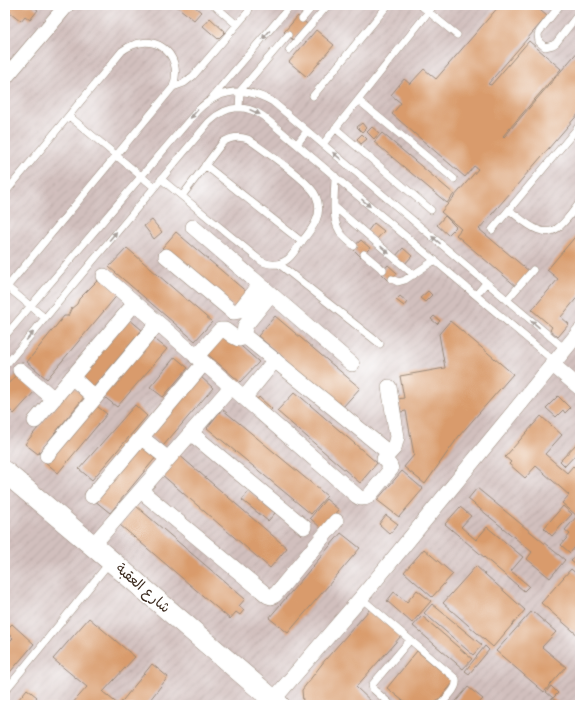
<svg xmlns="http://www.w3.org/2000/svg" width="585" height="710" font-family="'Balsamiq Sans','Playpen Sans Arabic',sans-serif">
	<style>
		.industrial { fill: url(#industrial-furrows) }
		.building { fill: #d99b6c }
		.lines { fill: none; stroke-linecap: round; stroke-linejoin: round }
		.lane-casing { stroke: #9a897a; stroke-width: 8 }
		.street-casing { stroke: #9a897a; stroke-width: 16 }
		.secondary-casing { stroke: #9a897a; stroke-width: 22 }
		.lane { stroke: #fff; stroke-width: 7 }
		.street { stroke: #fff; stroke-width: 15 }
		.secondary { stroke: #fff; stroke-width: 21 }
		.oneway { fill: #a79f9a }
		.labels { text-anchor: middle; dominant-baseline: central; stroke-width: 3; stroke-linejoin: round; paint-order: stroke }
		.street-label { font-size: 14px; fill: #3b2a1e; stroke: #fff }
	</style>
	<defs>
		<pattern id="industrial-furrows" width="10" height="10" patternUnits="userSpaceOnUse"><rect width="10" height="10" fill="#d1bfbd"/><path d="M-1 1l2-2M0 10L10 0M9 11l2-2" fill="none" stroke="#b4a4a2"/></pattern>
	</defs>
	<rect width="100%" height="100%" fill="#fff"/>
	<filter id="ink" filterUnits="userSpaceOnUse"><feTurbulence type="fractalNoise" baseFrequency=".025" numOctaves="2"/><feDisplacementMap in="SourceGraphic" scale="8" xChannelSelector="R" yChannelSelector="G"/><feConvolveMatrix kernelMatrix="1 2 1 2 8 2 1 2 1" color-interpolation-filters="sRGB"/></filter>
	<filter id="wash" filterUnits="userSpaceOnUse"><feTurbulence type="fractalNoise" baseFrequency=".012" numOctaves="4" result="noise"/><feDisplacementMap in="SourceGraphic" scale="16" xChannelSelector="R" yChannelSelector="G"/><feGaussianBlur stdDeviation="0.9" result="paint"/><feColorMatrix in="noise" values="0 0 0 0 0 0 0 0 0 0 0 0 0 0 0 0 0 1.4 0 .05"/><feComposite in="paint" operator="in"/></filter>
	<g filter="url(#wash)">
		<rect width="100%" height="100%" fill="#f8e8d5"/>
		<path class="industrial" d="M5,5H580V705H5Z"/>
		<g id="blocks">
			<path class="building" d="M5,5H31L38,10L30,20L25,16L21,21L5,8Z
				M175,5H193L201,12L194,20Z
				M500,5H534L547,16L488,84L491,85L529,41L561,69L503,136L504,137L580,49V112L479,229L530,272L517,287L456,235L461,229L441,212L478,169L474,166L465,177L392,114L401,103L391,95L404,79L410,84L424,69L436,79Z
				M298,16L307,24L293,40L284,32Z
				M210,18L225,32L218,39L203,26Z
				M316,30L334,45L307,77L289,62Z
				M362,123L366,128L362,132L357,127Z
				M372,127L379,133L374,139L367,132Z
				M382,133L454,194L447,203L374,142Z
				M362,134L367,139L361,144L357,139Z
				M445,216L456,227L448,235L437,225Z
				M152,220L162,232L154,239L144,226Z
				M374,223L384,231L376,240L367,232Z
				M580,231V294L561,317L569,324L558,337L550,330L552,327L532,310L558,279L547,270Z
				M176,232L249,294L236,309L162,248Z
				M361,240L370,248L361,257L352,248Z
				M127,248L212,322L195,341L109,267Z
				M403,248L412,256L404,265L395,257Z
				M388,265L397,273L390,282L381,273Z
				M101,277L119,293L47,379L27,362L64,316H68L71,309L77,304L79,299Z
				M428,291L432,295L425,302L420,298Z
				M400,296L407,302L404,306L396,300Z
				M275,316L360,388L342,408L258,336Z
				M434,316L440,321L437,324L431,319Z
				M129,319L142,330L92,389L78,377Z
				M450,321L513,374L459,436L425,484L404,467L414,455L406,411L401,412L398,399L404,398L400,376L445,368L439,334Z
				M224,331L259,362L240,382L205,352Z
				M151,336L167,349L117,407L102,395Z
				M175,357L188,368L163,397L150,387Z
				M17,374L35,391L14,414L5,405V387Z
				M200,376L213,388L163,446L149,435Z
				M72,386L85,396L38,454L25,444Z
				M295,392L377,463L360,483L277,411Z
				M558,396L570,408L565,413L563,410L556,417L546,408Z
				M259,397L272,409L265,416L253,405Z
				M93,403L107,414L58,473L44,461Z
				M135,405L147,416L92,480L79,469Z
				M222,409L327,496L311,514L207,428Z
				M541,416L562,435L545,454L567,473L573,466L580,472V541L570,553L561,545L570,534L565,530L577,516L562,503L569,495L536,466L525,478L509,464L511,462L505,457Z
				M580,440V450L565,466L560,461Z
				M141,443L157,456L110,513L94,500Z
				M178,454L287,548L270,568L161,474Z
				M402,471L423,489L399,517L377,500Z
				M477,488L565,560L550,578L527,559L532,552L468,499Z
				M249,491L275,513L268,521L242,500Z
				M326,499L339,510L322,529L310,518Z
				M136,506L245,599L239,606L244,610L240,615L236,612L230,619L120,525Z
				M563,506L572,514L552,536L544,528Z
				M460,507L471,516L461,527L476,540L487,527L523,557L511,571L529,586L524,591L445,524Z
				M386,515L398,524L390,534L379,524Z
				M341,533L360,548L288,633L269,618Z
				M424,549L453,574L432,597L404,572Z
				M580,551V568L571,561Z
				M476,566L525,610L493,647L443,603Z
				M571,569L580,577V637L541,603Z
				M417,590L431,601L412,623L387,601L394,592L407,602Z
				M432,604L482,645L473,655L424,613Z
				M370,609L401,636L356,687L375,705H307L303,702L302,690L325,660Z
				M532,611L556,632L542,647L566,667L544,692L496,651Z
				M422,616L472,659L463,669L413,626Z
				M89,618L135,657L103,692L119,705L152,664L168,677L146,705H71L87,687L53,659Z
				M12,624L34,644L5,678V646L13,638L5,631Z
				M485,646L489,650L469,674L465,671Z
				M417,651L454,682L434,705H408L387,688Z
				M551,686L558,693L553,698L546,692Z
				M468,687L483,699L477,705H453Z
				M27,689L37,697L31,705H14Z
				M552,698L561,705H546Z"/>
		</g>
	</g>
	<g filter="url(#ink)">
		<use href="#blocks" fill-opacity="0" stroke="#9a897a" stroke-width="1"/>
		<g class="lines">
			<g class="lane-casing">
				<path id="lane" d="M214,5L237,25
					M420,5L457,35
					M560,5L539,32L538,35L539,42L545,47L553,45L556,43L580,12
					M302,19L314,5
					M289,50L328,5
					M173,87L184,83L193,76L248,12L250,5
					M213,96L291,5
					M313,96L388,5
					M358,100L454,179
					M239,108L240,91L288,35
					M69,116L154,187
					M335,128L431,210
					M297,144L307,131
					M323,144L434,5
					M205,165L302,242
					M335,176C335,192 331,217 339,230C342,237 349,241 354,246
					M161,179L261,261C269,265 277,266 285,261C291,258 295,251 299,245C310,231 325,216 316,196C310,181 263,150 248,139C238,136 232,137 223,142L182,196
					M5,193L122,51C151,29 185,52 173,87L7,287
					M335,207L414,275
					M509,210C523,220 543,242 560,226C568,219 574,210 580,202
					M492,230L580,125
					M364,254L383,270
					M279,264L380,344
					M392,279L398,282L405,280L435,260
					M5,285L45,318
					M476,295L486,283
					M507,300L533,270
					M5,336L197,111C220,88 245,86 273,102L565,349
					M5,366L209,122C226,106 243,103 263,116L554,361
					M361,598L456,679C458,689 446,698 440,705
					M5,691L110,562
					M391,705L373,689L372,685L410,640"/>
			</g>
			<g class="street-casing">
				<path id="street" d="M5,78L67,5
					M193,227L352,364
					M166,256L233,312L239,311L260,285
					M104,276L357,496C361,499 364,499 369,496L391,469L390,466L384,459L394,448L397,437L389,387
					M271,294L245,326L244,334L246,337L389,453
					M196,357L220,330H225L233,336L239,339L246,337
					M552,364L580,388
					M20,370L54,399
					M72,377L95,398
					M244,398L275,360
					M35,421L135,303
					M191,433L304,527
					M142,438L168,459
					M47,455L158,323
					M141,491L268,596L271,597L275,595L336,521
					M92,496L204,363
					M93,545L231,387
					M273,700L361,598L580,331"/>
			</g>
			<g class="secondary-casing">
				<path id="secondary" d="M5,472L111,561L279,705"/>
			</g>
			<use href="#lane" class="lane"/>
			<use href="#street" class="street"/>
			<use href="#secondary" class="secondary"/>
		</g>
		<defs><path id="oneway-solid" d="M-6-.8H1V-3.2L6.5 0L1 3.2V.8H-6Z"/></defs>
		<g class="oneway">
			<use href="#oneway-solid" transform="translate(266 35) rotate(131)"/>
			<use href="#oneway-solid" transform="translate(255 112) rotate(24)"/>
			<use href="#oneway-solid" transform="translate(194 114) rotate(131)"/>
			<use href="#oneway-solid" transform="translate(337 156) rotate(-140)"/>
			<use href="#oneway-solid" transform="translate(366 203) rotate(40)"/>
			<use href="#oneway-solid" transform="translate(113 236) rotate(-50)"/>
			<use href="#oneway-solid" transform="translate(436 240) rotate(-140)"/>
			<use href="#oneway-solid" transform="translate(385 250) rotate(41)"/>
			<use href="#oneway-solid" transform="translate(535 324) rotate(-140)"/>
			<use href="#oneway-solid" transform="translate(30 336) rotate(-50)"/>
		</g>
	</g>
	<g class="labels">
		<g class="street-label">
			<text transform="translate(143 588) rotate(41)">شارع العقبة</text>
		</g>
	</g>
	<rect width="585" height="710" fill="none" stroke="#fff" stroke-width="20"/>
</svg>
